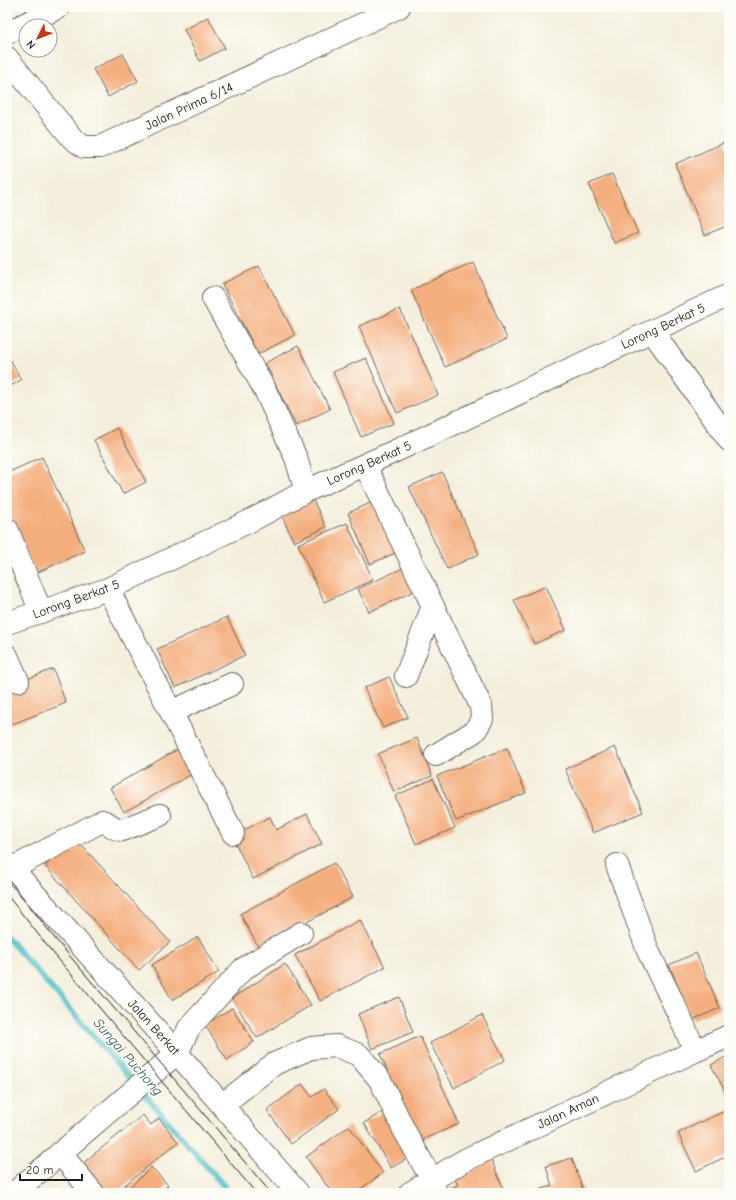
<svg xmlns="http://www.w3.org/2000/svg" width="736" height="1200" font-family="'Comic Neue',sans-serif">
	<style>
		.lines { fill: none; stroke-linecap: round; stroke-linejoin: round }
		.stream { stroke: #50bec7; stroke-width: 6 }
		.building { fill: #f4ae7e }
		.minor-casing { stroke: #68665f; stroke-width: 24 }
		.minor { stroke: #fff; stroke-width: 22 }
		.tram { stroke: #1c1c1c; stroke-width: 1 }
		.labels { text-anchor: middle; dominant-baseline: central; stroke-width: 3.5; stroke-linejoin: round; paint-order: stroke }
		.street-label { font-size: 13px; fill: #1c1c1c; stroke: #fdfcf7 }
		.water-label { font-size: 14px; font-style: italic; fill: #315d60; stroke: #fdfcf7 }
	</style>
	<rect width="100%" height="100%" fill="#fdfcf7"/>
	<filter id="ink" filterUnits="userSpaceOnUse"><feTurbulence type="fractalNoise" baseFrequency=".025" numOctaves="2"/><feDisplacementMap in="SourceGraphic" scale="8" xChannelSelector="R" yChannelSelector="G"/><feConvolveMatrix kernelMatrix="1 2 1 2 8 2 1 2 1" color-interpolation-filters="sRGB"/></filter>
	<filter id="wash" filterUnits="userSpaceOnUse"><feTurbulence type="fractalNoise" baseFrequency=".012" numOctaves="4" result="noise"/><feDisplacementMap in="SourceGraphic" scale="16" xChannelSelector="R" yChannelSelector="G"/><feGaussianBlur stdDeviation="0.9" result="paint"/><feColorMatrix in="noise" values="0 0 0 0 0 0 0 0 0 0 0 0 0 0 0 0 0 1.4 0 .05"/><feComposite in="paint" operator="in"/></filter>
	<g filter="url(#wash)">
		<rect width="100%" height="100%" fill="#f4efdc"/>
		<g class="lines">
			<path class="stream" d="M7,937L230,1193"/>
		</g>
		<g id="blocks">
			<path class="building" d="M208,17L225,48L200,61L184,30Z
				M123,54L138,81L108,97L93,69Z
				M726,142L729,150V225L705,235L675,164Z
				M612,174L638,233L614,243L589,184Z
				M473,262L507,339L445,367L411,290Z
				M259,266L295,335L258,354L222,284Z
				M400,309L438,395L397,413L359,326Z
				M298,346L330,409L296,426L265,363Z
				M7,353L21,380L7,388Z
				M366,358L394,423L361,437L333,372Z
				M117,428L146,482L123,494L94,440Z
				M42,457L85,551L36,573L7,509V473Z
				M442,472L479,554L447,569L409,487Z
				M311,496L326,527L294,542L279,510Z
				M377,500L400,551L370,564L348,513Z
				M347,523L373,580L324,602L298,544Z
				M407,566L418,589L369,612L358,589Z
				M546,586L566,630L534,644L514,600Z
				M227,617L245,655L175,688L157,649Z
				M53,669L66,703L7,726V687Z
				M389,677L408,717L383,728L364,688Z
				M417,738L432,776L394,792L378,754Z
				M615,747L643,812L593,833L565,769Z
				M507,748L526,793L456,821L437,776Z
				M178,749L192,774L124,812L110,788Z
				M433,779L455,828L416,844L395,796Z
				M307,814L322,844L253,879L232,836L270,817L276,830Z
				M75,838L170,942L139,970L45,866Z
				M334,863L353,897L259,948L240,914Z
				M360,920L385,967L320,1001L295,955Z
				M198,937L219,972L172,1000L152,965Z
				M696,953L720,1008L692,1020L669,965Z
				M285,964L311,1005L257,1038L232,998Z
				M399,997L413,1032L372,1049L358,1014Z
				M232,1008L254,1042L227,1060L205,1025Z
				M482,1015L505,1060L454,1088L430,1043Z
				M420,1036L459,1124L419,1141L380,1054Z
				M729,1055V1098L711,1065Z
				M302,1084L312,1097L324,1089L339,1109L291,1144L267,1110Z
				M729,1109V1155L696,1171L678,1133Z
				M384,1111L412,1156L391,1168L364,1123Z
				M143,1115L151,1125L159,1118L178,1142L115,1193H107L83,1163Z
				M349,1126L383,1173L355,1193H332L306,1157Z
				M572,1158L584,1193H537L536,1191L552,1186L546,1166Z
				M491,1159L505,1193H439L458,1185L453,1175Z
				M151,1167L168,1185L160,1193H124Z"/>
		</g>
	</g>
	<g filter="url(#ink)">
		<use href="#blocks" fill-opacity="0" stroke="#68665f" stroke-width="1"/>
		<g class="lines">
			<g class="minor-casing">
				<path id="minor" d="M7,33L59,7
					M7,58L72,138L84,147H100L399,7
					M213,298L265,390L296,458L306,491
					M652,331L729,440
					M365,465L481,706L482,719L475,731L436,755
					M7,529L41,612
					M108,589L233,833
					M7,623L108,589L252,520L306,491L391,453L729,295
					M7,656L18,681
					M406,676L433,606
					M171,712L232,684
					M7,863L177,1053L298,1193
					M617,865L648,951L680,1017L695,1051
					M11,869L102,821C110,823 114,830 122,830L160,815
					M222,1105L274,1064L311,1048L337,1046L359,1055L380,1080L404,1130L432,1180L436,1193
					M60,1153L93,1193
					M14,1193L177,1053L189,1028L243,969L301,933
					M410,1193L465,1160L695,1051L729,1036"/>
			</g>
			<use href="#minor" class="minor"/>
			<path class="tram" d="M7,877L57,941L271,1193
				M7,895L49,948L256,1193"/>
		</g>
	</g>
	<g class="labels">
		<g class="street-label">
			<text transform="translate(189 106) rotate(-25)">Jalan Prima 6/14</text>
			<text transform="translate(663 326) rotate(-25)">Lorong Berkat 5</text>
			<text transform="translate(369 463) rotate(-24)">Lorong Berkat 5</text>
			<text transform="translate(76 599) rotate(-20)">Lorong Berkat 5</text>
			<text transform="translate(154 1027) rotate(48)">Jalan Berkat</text>
			<text transform="translate(568 1111) rotate(-25)">Jalan Aman</text>
		</g>
		<g class="water-label">
			<text transform="translate(128 1057) rotate(49)">Sungai Puchong</text>
		</g>
	</g>
	<rect width="736" height="1200" fill="none" stroke="#fdfcf7" stroke-width="24"/>
	<g transform="translate(38 38) rotate(227)"><circle r="19" fill="#fdfcf7" stroke="#a3a29f"/>
	<path d="M0-3L7 15L0 10L-7 15Z" fill="#c8321e"/>
	<text y="-6" font-size="11" font-weight="bold" text-anchor="middle" fill="#1c1c1c">N</text>
	</g>
	<path d="M20 1174v6h62v-6" fill="none" stroke="#1c1c1c" stroke-width="2"/>
	<text x="26" y="1174" font-size="12" fill="#1c1c1c" stroke="#fdfcf7" stroke-width="3" paint-order="stroke">20 m</text>
</svg>
